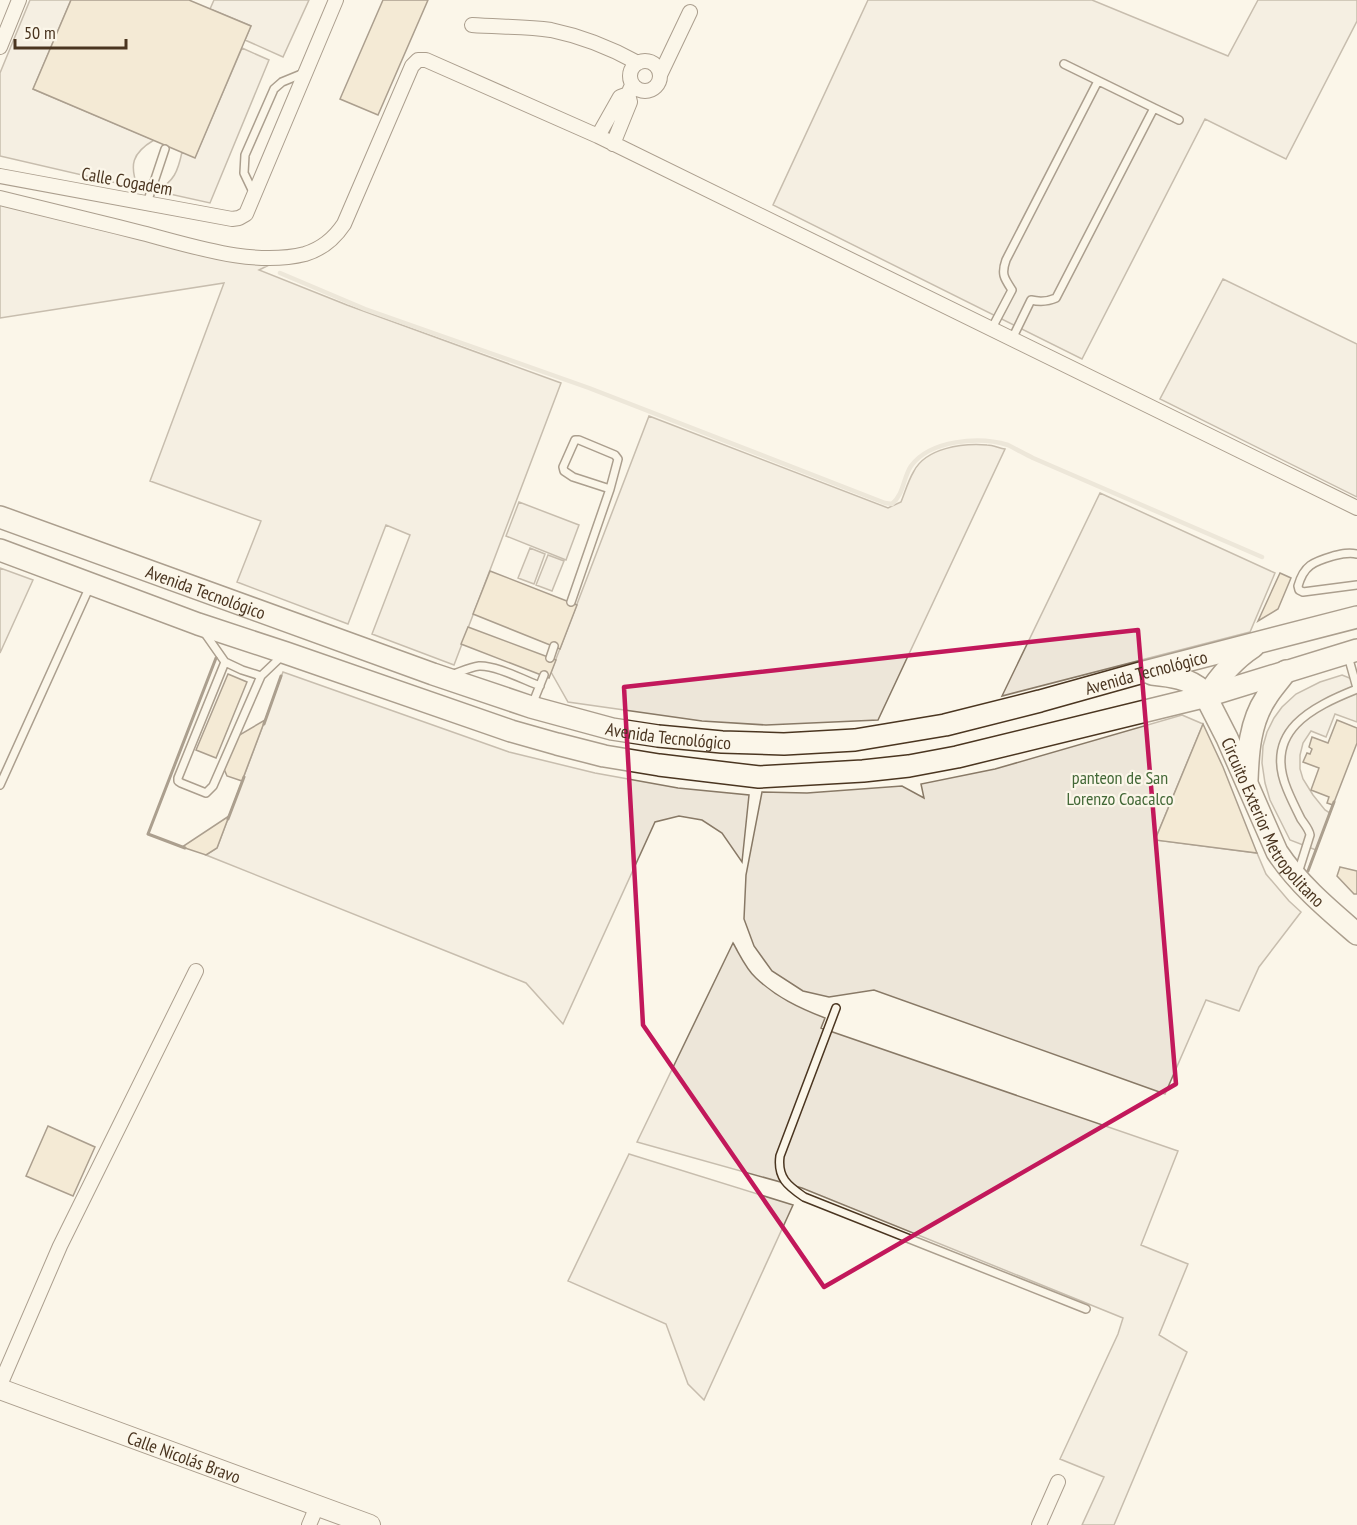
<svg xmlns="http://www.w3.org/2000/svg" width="1357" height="1525" font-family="'PT Sans Narrow',sans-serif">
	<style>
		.green { fill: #ede6d9; stroke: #887966; stroke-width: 1.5 }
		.parking { fill: #ede7d9; stroke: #887966; stroke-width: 1.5 }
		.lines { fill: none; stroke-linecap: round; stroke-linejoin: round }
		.stream { stroke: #dcd4c6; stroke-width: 4.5 }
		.building { fill: #ecdcbc; stroke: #4a3520; stroke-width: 1.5 }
		.lane-casing { stroke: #4a3520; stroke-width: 10 }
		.street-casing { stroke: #4a3520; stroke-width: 16 }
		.secondary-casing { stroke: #4a3520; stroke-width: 22 }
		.primary-casing { stroke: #4a3520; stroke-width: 24 }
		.lane { stroke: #fbf6e9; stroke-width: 7 }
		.street { stroke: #fbf6e9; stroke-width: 14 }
		.secondary { stroke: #fbf6e9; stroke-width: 20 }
		.primary { stroke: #fbf6e9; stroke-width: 21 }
		.wall { stroke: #4a3520; stroke-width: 3 }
		.marked { fill: none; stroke: #c2185b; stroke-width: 4.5; stroke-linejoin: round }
		.labels { text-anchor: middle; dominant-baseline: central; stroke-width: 4.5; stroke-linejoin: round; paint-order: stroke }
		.street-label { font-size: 18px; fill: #4a3520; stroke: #fbf6e9 }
		.park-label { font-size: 18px; fill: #436837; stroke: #fbf6e9 }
	</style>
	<rect width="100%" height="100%" fill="#fbf6e9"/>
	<path class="green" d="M30,0H71L33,89L154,140C132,153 129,165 138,188L0,156V73Z
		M214,0H309L283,57L245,40L251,26L210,9Z
		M868,0H1092L1228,56L1258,0H1357V21L1286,159L1205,119L1082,359L773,205Z
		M242,48L269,60L210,203L156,191C174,182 178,171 182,152L195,157Z
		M0,203L191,252L267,266L259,270L347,305L561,383L454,665L372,634L410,535L386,525L348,624L237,582L261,521L150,481L224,283L0,318Z
		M1223,279L1357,344V497L1160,399Z
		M649,416L888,508L901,502C905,492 908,481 914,471C926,448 962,443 987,445C993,445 999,448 1005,449L878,720L766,725L702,721L568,702L551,672Z
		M1100,493L1275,573L1250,632L1002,696Z
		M519,502L579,525L566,560L506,536Z
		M530,548L545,554L534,584L518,578Z
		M548,555L564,561L552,591L536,585Z
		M0,568L33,580L0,653Z
		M283,672L509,752L595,773L678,788L749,795L742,862L722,833L702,820L679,816L655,822L563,1024L526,983L206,855L217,848Z
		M1182,715L1203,724L1155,840L1257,853L1266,874L1289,901L1301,912L1259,967L1239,1011L1206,1000L1165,1094L874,990L829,997L803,991L772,971L754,946L744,919L746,875L762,792L807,793L902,786L924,798L921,784L995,769Z
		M733,943C740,955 746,969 756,978C776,997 799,1008 825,1018L821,1028L1178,1151L1141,1245L1188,1264L1159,1335L1187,1352L1114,1525H1082L1104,1477L1060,1459L1118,1334L1123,1318L802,1188L637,1142Z
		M629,1154L793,1205L704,1400L688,1384L666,1324L568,1281Z"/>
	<path class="parking" d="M1342,675L1357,681V722L1335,714L1326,737L1311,731L1303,743L1300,755V769L1303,779L1313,795L1325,810L1330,813L1316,850L1290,840L1270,800L1265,783L1262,763L1263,746L1267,732L1274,718L1282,707L1296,694L1320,682Z"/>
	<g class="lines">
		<path class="stream" d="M280,273L365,309L589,388L885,503L892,504C904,494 903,478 911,466C930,440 979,436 1008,445C1016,449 1025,454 1033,458L1262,557"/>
	</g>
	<path class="building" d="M71,0H189L251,26L195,158L33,89Z
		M383,0H428L378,115L340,99Z
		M490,571L577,605L560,649L473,614Z
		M1280,573L1291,578L1278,609L1258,621Z
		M468,627L556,660L549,678L461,644Z
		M228,674L247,682L216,758L196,750Z
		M265,720L242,781L227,776L224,769L236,737Z
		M1337,720L1357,728V743L1333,805L1327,803L1329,797L1311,790L1319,768L1303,762L1307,753L1310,754L1312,749L1309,747L1312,737L1328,743Z
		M1203,724L1223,767L1257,853L1155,840Z
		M229,816L217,848L206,855L182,847Z
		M1340,867L1357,871V894H1354L1337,876Z
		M48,1126L95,1147L73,1196L26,1176Z"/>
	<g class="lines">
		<g class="lane-casing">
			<path id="lane" d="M1064,64L1154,108
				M254,194L244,173L245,155L274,89L282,82L304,73
				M147,203L165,149
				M992,328L1012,290C1004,278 1001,274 1006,260L1098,81
				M1012,339L1031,300C1040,302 1047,302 1056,298L1154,108L1179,120
				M1357,554C1348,552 1341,554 1333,556C1313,562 1304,565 1298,586L1299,590L1303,592L1357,585
				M571,602L610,489L618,459L615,455L579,440H575L563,467L564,471L573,477L610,489
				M204,632L225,662L242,670L261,676
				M1348,656L1357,688
				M550,658L554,646
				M225,662L178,778V781L181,783L206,793L213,786L261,676L283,655
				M451,675C460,672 470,667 479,666C495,665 524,680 540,686
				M532,705L544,675
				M0,785L90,586
				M1298,873L1310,835C1309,829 1305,825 1301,819C1296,809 1291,799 1287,789C1263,731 1312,707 1357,689
				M836,1008L780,1156C777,1178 788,1186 804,1197L1086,1309"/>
		</g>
		<g class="street-casing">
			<path id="street" d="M472,25C497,27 526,26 551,30C580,36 611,48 638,63
				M0,47L19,0
				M630 76a15 15 0 1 1 30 0a15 15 0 1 1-30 0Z
				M660,75L690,12
				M598,136L620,97L628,94L632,85
				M613,144L630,102L628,94
				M0,176L232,219L239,218L246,214L336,0
				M0,198C48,210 95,221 142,233C193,246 253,267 305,254C322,249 334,239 344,224L412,66L418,60H426L598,136L1357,508
				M0,1385L60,1246L196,971
				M309,1525L317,1506
				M1039,1525L1058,1482"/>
		</g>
		<g class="secondary-casing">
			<g id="secondary">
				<path id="s1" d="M0,1389L370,1525"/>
			</g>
		</g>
		<g class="primary-casing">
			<g id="primary">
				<path id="s2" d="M0,517L433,674L531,707L612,729L658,736L722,742L784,744L855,740L945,725L1040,701L1140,673L1357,617"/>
				<path d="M0,550L198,624L286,653L511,731L557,744L604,756L659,765L759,777L863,771L909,766L957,757L1207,696L1357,650"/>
				<path id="s3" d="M1152,674C1172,676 1188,678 1203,691L1227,738L1277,852C1299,885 1328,909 1357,934"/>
				<path d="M1207,696C1219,677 1233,660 1253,647"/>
				<path d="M1247,780C1248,752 1250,722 1266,698C1272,688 1280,680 1286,671"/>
			</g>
		</g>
		<use href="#lane" class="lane"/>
		<use href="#street" class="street"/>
		<use href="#secondary" class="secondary"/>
		<use href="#primary" class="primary"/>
		<path class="wall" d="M264,724L281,676
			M228,819L244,777
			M185,848L148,834L216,658
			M1308,871L1334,802"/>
	</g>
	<path d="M0 0H1357V1525H0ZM1138,630L1176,1084L824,1287L643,1025L624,687Z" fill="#fbf6e9" fill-opacity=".55" fill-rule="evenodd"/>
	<path class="marked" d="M1138,630L1176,1084L824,1287L643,1025L624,687Z"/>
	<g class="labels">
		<g class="street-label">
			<text transform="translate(127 181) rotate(10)">Calle Cogadem</text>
			<text stroke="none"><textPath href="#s2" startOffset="219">Avenida Tecnológico</textPath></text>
			<text stroke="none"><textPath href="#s2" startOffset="1191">Avenida Tecnológico</textPath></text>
			<text stroke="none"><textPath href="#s2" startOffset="705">Avenida Tecnológico</textPath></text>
			<text stroke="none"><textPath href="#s3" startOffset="204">Circuito Exterior Metropolitano</textPath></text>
			<text stroke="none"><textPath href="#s1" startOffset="196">Calle Nicolás Bravo</textPath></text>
		</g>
		<g class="park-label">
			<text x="1120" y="777">panteon de San<tspan x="1120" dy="21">Lorenzo Coacalco</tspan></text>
		</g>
	</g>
	<path d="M15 39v9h111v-9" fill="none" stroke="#4a3520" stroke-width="3"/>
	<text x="24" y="39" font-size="18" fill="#4a3520" stroke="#fbf6e9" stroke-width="4.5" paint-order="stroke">50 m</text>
</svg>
